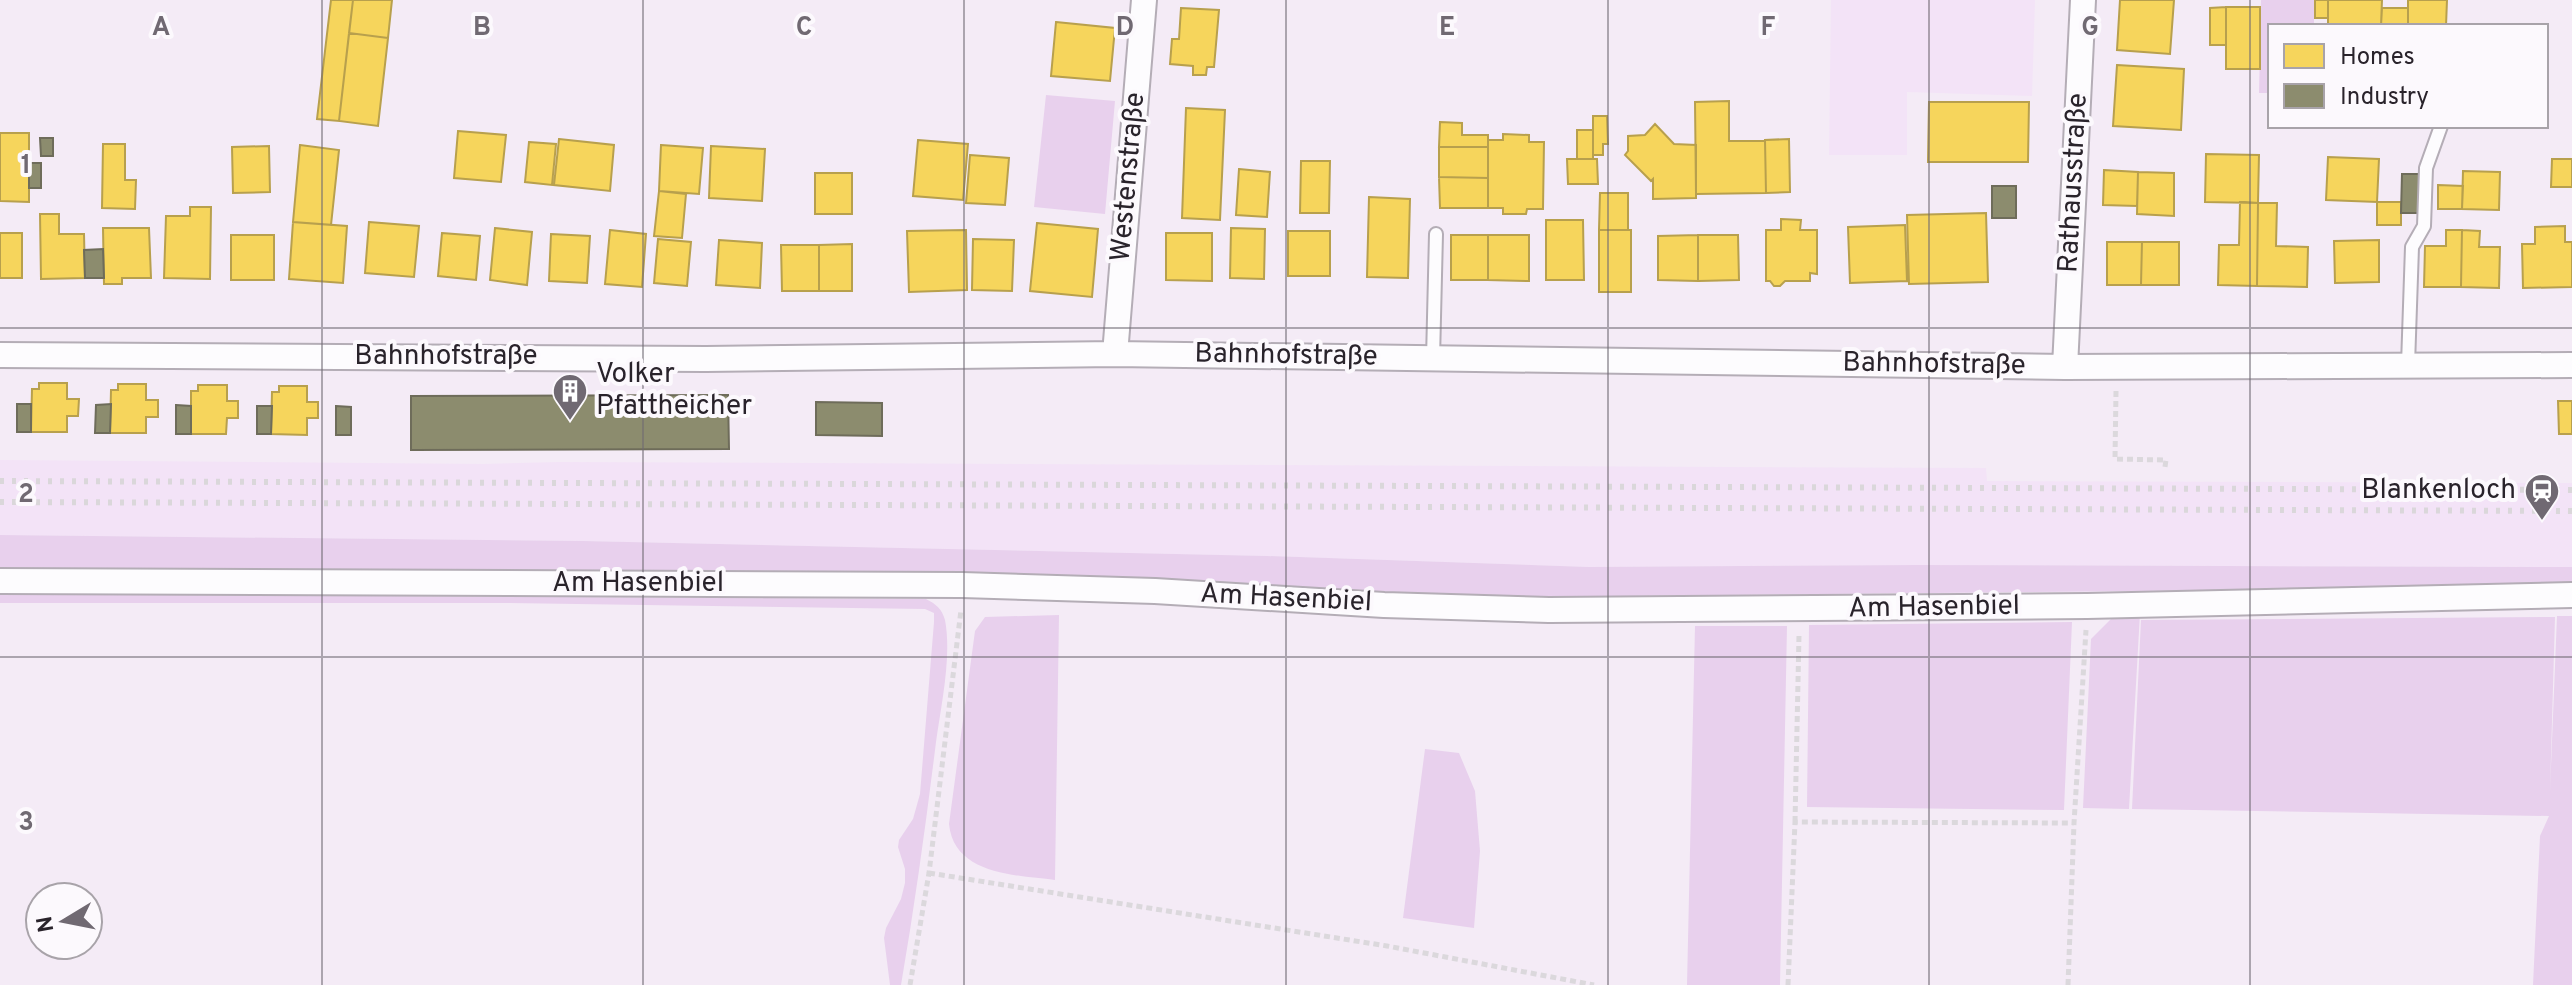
<svg xmlns="http://www.w3.org/2000/svg" width="2572" height="985" font-family="Overpass,sans-serif">
	<style>
		.built { fill: #f3e3f7 }
		.green { fill: #e8d0ed }
		.homes { fill: #f6d55c; stroke: #b8a04d; stroke-width: 2 }
		.industry { fill: #8c8c6e; stroke: #6e6c5a; stroke-width: 2 }
		.lines { fill: none; stroke-linecap: round; stroke-linejoin: round }
		.lane-casing { stroke: #b4adb6; stroke-width: 16 }
		.street-casing { stroke: #b4adb6; stroke-width: 28 }
		.path { stroke: #dbd8dc; stroke-width: 5; stroke-dasharray: 6 4; stroke-linecap: butt }
		.lane { stroke: #fdfcfe; stroke-width: 12 }
		.street { stroke: #fdfcfe; stroke-width: 24 }
		.rail { stroke: #dad7da; stroke-width: 6; stroke-dasharray: 4 8; stroke-linecap: butt }
		.grid { fill: none; stroke: #706972; stroke-width: 2; stroke-opacity: 0.55 }
		.labels { text-anchor: middle; dominant-baseline: central; stroke-width: 8; stroke-linejoin: round; paint-order: stroke }
		.street-label { font-size: 28px; fill: #29232b; stroke: #fcf9fd }
		.poi-label { font-size: 28px; fill: #29232b; stroke: #fcf9fd; text-anchor: start }
		.grid-label { font-size: 26px; text-anchor: middle; font-weight: bold; fill: #706972; stroke: #fcf9fd; stroke-width: 8; stroke-linejoin: round; paint-order: stroke }
	</style>
	<rect width="100%" height="100%" fill="#f4ebf6"/>
	<path class="built" d="M1831,0H2035L2032,96L1907,92V155H1829Z
		M0,460L484,464L559,462L1986,468L1987,481L2572,483V567L1918,565L1589,567L1267,556L583,541L0,535Z"/>
	<path class="green" d="M2261,0H2314V26H2270V93H2259Z
		M1046,95L1115,101L1105,214L1034,207Z
		M0,535L583,541L1267,556L1589,567L1918,565L2572,567V587L1518,597C1345,593 1173,578 1001,573L0,569Z
		M0,594L926,599C936,604 942,609 945,620C952,656 941,706 936,742C926,823 915,904 901,985H890L884,938L886,928L901,899L905,883V869L898,847L899,840L913,819L920,794L934,622V613L925,609L509,603H0Z
		M2117,613H2140L2129,809L2083,808L2091,639Z
		M1059,615L1055,880C1016,875 954,875 949,824L975,631L985,617Z
		M2557,616H2572V985H2533L2540,836L2549,816L2132,809L2141,620L2555,617L2550,791Z
		M2072,622L2064,810L1807,807L1809,625Z
		M1695,626H1787L1780,985H1687Z
		M1425,749L1459,753L1475,791L1480,851L1474,928L1403,918Z"/>
	<path class="homes" d="M331,0H353L339,121L317,119Z
		M353,0H392L388,38L349,33Z
		M2120,0H2174L2170,54L2117,50Z
		M2315,0H2328V18H2315Z
		M2328,0H2382L2381,26H2328Z
		M2408,0H2447L2446,26H2408Z
		M2226,7H2260V69H2226Z
		M2226,7V45H2210V8Z
		M1181,8L1219,10L1214,67H1207L1206,75H1193V66L1170,64L1172,39H1179Z
		M2382,8H2408V26H2381Z
		M1056,22L1115,28L1110,81L1051,76Z
		M349,33L388,38L378,126L339,121Z
		M2117,65L2184,69L2181,130L2113,126Z
		M1729,101V141H1765L1766,193L1696,194L1695,102Z
		M1929,102H2029L2028,162H1928Z
		M1186,108L1225,110L1220,220L1182,218Z
		M1593,116H1607L1608,144H1603V155H1593Z
		M1440,122L1462,123V135H1488V147H1439Z
		M1655,124L1674,144L1696,145V198L1653,199V179L1651,181L1625,155L1628,151V136L1645,135Z
		M1577,130H1593V159H1577Z
		M458,131L506,135L501,182L454,178Z
		M0,133H29V202L0,201Z
		M1503,134L1529,135V142H1544L1543,209H1527L1526,214H1503V208H1488V140H1503Z
		M559,139L614,145L610,191L554,185Z
		M1789,139L1790,192L1766,193L1765,140Z
		M918,140L968,144L963,200L913,196Z
		M529,142L556,144L552,185L525,182Z
		M103,144H125V180H136L135,209L102,208Z
		M300,145L339,150L331,225L293,222Z
		M661,145L703,148L699,194L659,191Z
		M269,146L270,192L233,193L232,147Z
		M711,146L765,149L762,201L709,198Z
		M1439,147H1488V178L1439,177Z
		M2206,154L2259,155L2258,203L2205,202Z
		M970,155L1009,158L1005,205L966,203Z
		M2328,157L2379,159L2377,202L2326,200Z
		M1567,159H1597L1598,184H1568Z
		M2552,159H2572V187H2551Z
		M1301,161H1330L1329,213H1300Z
		M1239,169L1270,172L1267,217L1236,215Z
		M2104,170L2138,172L2137,206L2103,205Z
		M2463,171L2500,172L2499,210L2462,209Z
		M2138,172L2174,173V216L2137,214Z
		M815,173H852V214H815Z
		M1439,177L1488,178V208H1440Z
		M2438,185L2463,186L2462,209H2438Z
		M659,191L686,194L682,238L654,236Z
		M1600,193H1628V230H1599Z
		M1369,197L1410,199L1408,278L1367,277Z
		M2240,202L2258,203L2257,286L2218,285L2219,245H2239Z
		M2377,202H2401V225H2377Z
		M2258,203H2277L2276,246L2308,247L2307,287L2257,286Z
		M190,207H211L210,279L164,278L166,216H190Z
		M1986,213L1988,282L1909,284L1907,215Z
		M40,214H59V234H84L85,278L41,279Z
		M1781,219L1801,220L1800,230H1817V274L1810,273V281H1785L1780,286H1774L1770,281H1766V230H1781Z
		M1546,220H1583L1584,280H1546Z
		M293,222L347,226L343,283L289,279Z
		M369,222L419,226L414,277L365,273Z
		M1037,223L1098,229L1092,297L1030,291Z
		M1905,225L1907,281L1850,283L1848,227Z
		M2565,226V242H2572V287L2523,288L2522,244H2535V227Z
		M103,228H149L151,278H122V284H104Z
		M495,228L532,232L527,285L490,280Z
		M1231,228L1265,229L1264,279L1230,278Z
		M610,230L646,234L642,287L605,284Z
		M966,230L967,290L909,292L907,231Z
		M1599,230H1631V292H1599Z
		M2446,230H2462L2461,287H2424L2425,246H2446Z
		M2462,230L2480,231L2479,247H2500L2499,288L2461,287Z
		M1288,231H1330V276H1288Z
		M0,233H22V278H0Z
		M442,233L480,236L476,280L438,276Z
		M1166,233H1212V281L1166,280Z
		M551,234L590,236L587,283L549,281Z
		M231,235H274V280H231Z
		M1451,235H1488V280H1451Z
		M1488,235H1529V281L1488,280Z
		M1698,235V281L1658,280V236Z
		M1698,235H1738L1739,280L1698,281Z
		M658,239L691,242L687,286L654,283Z
		M973,239L1014,240L1012,291L972,290Z
		M719,240L762,243L760,288L716,285Z
		M2379,240V282L2335,283L2334,241Z
		M2107,242H2142L2141,285H2107Z
		M2142,242H2179V285H2141Z
		M852,244V291H819V245Z
		M781,245H819V291H782Z
		M39,383H67V399H79L78,416H67V432H31L32,389H39Z
		M118,384H146V400H158V417H146V433H110L111,390H118Z
		M198,385H227V401H238V418H227L226,434H191V391H198Z
		M279,386H307V402H318V418H307V435L271,434L272,392H279Z
		M2558,401H2572V434H2559Z"/>
	<path class="industry" d="M40,138H53V156H41Z
		M29,163H41V188H29Z
		M2402,174H2423L2422,213H2401Z
		M1992,186H2016V218H1992Z
		M103,249L104,278H85L84,250Z
		M728,395L729,449L411,450V396Z
		M816,402L882,403V436L816,435Z
		M17,404H31V432H17Z
		M111,404L110,433H95L96,405Z
		M176,405L191,406V434H176Z
		M257,406H272L271,434H257Z
		M336,406L351,407V435H336Z"/>
	<g class="lines">
		<g class="lane-casing">
			<path id="lane" d="M1433,359L1436,234
				M2408,365L2412,247L2424,226L2426,168L2441,126"/>
		</g>
		<g class="street-casing">
			<path id="street" d="M1115,354L1144,0
				M0,355L706,359L1115,354L2065,367L2572,365
				M2065,367L2083,0
				M0,581L962,585L1155,591L1384,605L1549,610L2087,606L2572,595"/>
		</g>
		<path class="path" d="M2116,391L2115,459L2166,460L2165,467
			M1795,822L1799,635
			M929,873L1387,946L1594,985
			M910,985L929,873L961,610
			M1788,985L1795,822L2074,823
			M2068,985L2074,823L2086,630"/>
		<use href="#lane" class="lane"/>
		<use href="#street" class="street"/>
		<path class="rail" d="M0,481L2572,490
			M0,502L2572,511"/>
	</g>
	<path class="grid" d="M322,0V985M643,0V985M964,0V985M1286,0V985M1608,0V985M1929,0V985M2250,0V985M0,328H2572M0,657H2572"/>
	<defs>
		<g id="building-pin" transform="scale(1.8)"><path d="M0 17L-7.5 6A9.5 9.5 0 1 1 7.5 6Z" fill="#706972" stroke="#fcf9fd"/><path d="M-4-6H4V6H1V3H-1V6H-4ZM-2.5-4.3h1.7v1.8h-1.7ZM.8-4.3h1.7v1.8H.8ZM-2.5-1h1.7V.8h-1.7ZM.8-1h1.7V.8H.8Z" fill="#fff"/></g>
		<g id="station-pin" transform="scale(1.8)"><path d="M0 17L-7.5 6A9.5 9.5 0 1 1 7.5 6Z" fill="#706972" stroke="#fcf9fd"/><path d="M-3-6H3Q5-6 5-4V2Q5 4 3 4L4.5 6H3L1.5 4h-3L-3 6H-4.5L-3 4Q-5 4-5 2V-4Q-5-6-3-6ZM-3.5-4v3h7v-3ZM-3.5 1v1.5H-2V1ZM2 1v1.5H3.5V1Z" fill="#fff"/></g>
	</defs>
	<g fill-rule="evenodd">
		<use href="#building-pin" x="570" y="391"/>
		<use href="#station-pin" x="2542" y="491"/>
	</g>
	<g class="labels">
		<g class="street-label">
			<text transform="translate(1129 177) rotate(-85)">Westenstraße</text>
			<text transform="translate(2074 183) rotate(-87)">Rathausstraße</text>
			<text transform="translate(1286 356) rotate(1)">Bahnhofstraße</text>
			<text x="446" y="357">Bahnhofstraße</text>
			<text transform="translate(1934 365) rotate(1)">Bahnhofstraße</text>
			<text x="638" y="584">Am Hasenbiel</text>
			<text transform="translate(1286 599) rotate(3)">Am Hasenbiel</text>
			<text transform="translate(1934 608) rotate(-1)">Am Hasenbiel</text>
		</g>
		<g class="poi-label">
			<text x="596" y="375">Volker<tspan x="596" dy="32">Pfattheicher</tspan></text>
			<text x="2516" y="491" text-anchor="end">Blankenloch</text>
		</g>
	</g>
	<g class="grid-label">
		<text x="161" y="35">A</text>
		<text x="482" y="35">B</text>
		<text x="804" y="35">C</text>
		<text x="1125" y="35">D</text>
		<text x="1447" y="35">E</text>
		<text x="1768" y="35">F</text>
		<text x="2090" y="35">G</text>
		<text x="26" y="173">1</text>
		<text x="26" y="502">2</text>
		<text x="26" y="830">3</text>
	</g>
	<rect x="2268" y="24" width="280" height="104" fill="#fcf9fd" stroke="#a8a3a9" stroke-width="2"/>
	<rect x="2284" y="44" width="40" height="24" fill="#f6d55c" stroke="#a8a3a9" stroke-width="2"/>
	<text x="2340" y="64" font-size="24" fill="#29232b">Homes</text>
	<rect x="2284" y="84" width="40" height="24" fill="#8c8c6e" stroke="#a8a3a9" stroke-width="2"/>
	<text x="2340" y="104" font-size="24" fill="#29232b">Industry</text>
	<g transform="translate(64 921) rotate(260)"><circle r="38" fill="#fcf9fd" stroke="#a8a3a9" stroke-width="2"/>
	<path d="M0-6L14 30L0 20L-14 30Z" fill="#706972"/>
	<text y="-12" font-size="22" font-weight="bold" text-anchor="middle" fill="#29232b">N</text>
	</g>
</svg>
